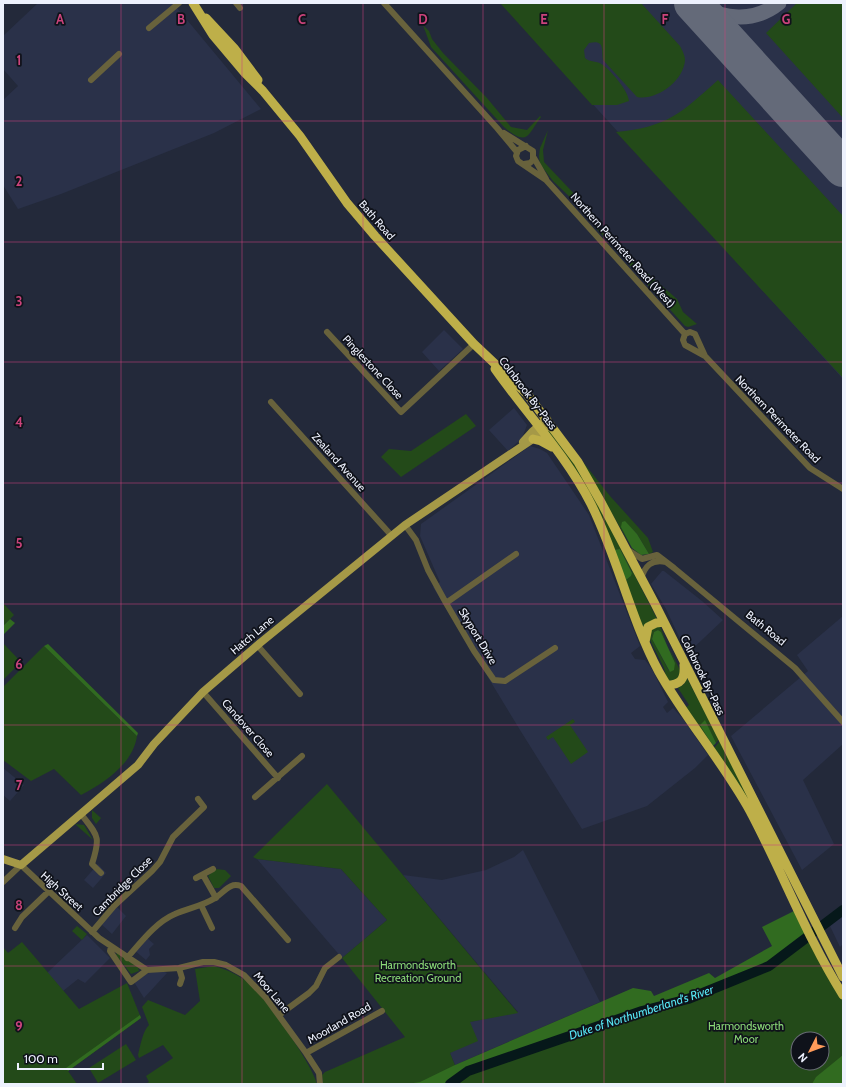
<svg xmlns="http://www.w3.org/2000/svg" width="846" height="1087" font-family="Cabin,sans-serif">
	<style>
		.built { fill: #2a3149 }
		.green { fill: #234a19; fill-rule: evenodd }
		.forest { fill: #316b20 }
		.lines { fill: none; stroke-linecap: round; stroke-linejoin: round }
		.river { stroke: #06181a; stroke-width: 10 }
		.taxiway { stroke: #646a79; stroke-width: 15 }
		.runway { stroke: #646a79; stroke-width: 38 }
		.minor { stroke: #68623c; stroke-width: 6 }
		.major { stroke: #a59947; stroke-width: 8 }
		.highway { stroke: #beaf49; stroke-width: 9 }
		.grid { fill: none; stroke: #cb437b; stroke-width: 1; stroke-opacity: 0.55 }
		.labels { text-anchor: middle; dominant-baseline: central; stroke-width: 3.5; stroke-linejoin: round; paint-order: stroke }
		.street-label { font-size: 11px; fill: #edf1fd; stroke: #0f121a }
		.park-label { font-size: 11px; fill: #8cdb78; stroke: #0f121a }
		.water-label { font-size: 12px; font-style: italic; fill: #57e7f5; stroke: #0f121a }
		.grid-label { font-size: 13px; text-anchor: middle; font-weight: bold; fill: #cb437b; stroke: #0f121a; stroke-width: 3.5; stroke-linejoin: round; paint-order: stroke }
	</style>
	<rect width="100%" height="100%" fill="#23293a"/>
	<path class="built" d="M38,3H173L261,109L214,133L61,194L18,209L3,185V100L18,86L3,69V36Z
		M501,3H843V379L618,132Z
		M444,330L463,349L439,371L422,352Z
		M514,408L527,425L522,438L508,451L489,430Z
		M530,446L540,449L547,453L589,515L640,646L631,653L635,659L645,660L652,669L668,702L663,707L667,713L673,708L683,719L708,755L695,768L647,806L582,829L520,730L433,587L440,582L420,536L421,524Z
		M662,571H664L702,601L723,620L687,654L666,609L651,584Z
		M843,616V744L803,780L834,844L802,870L731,736L808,671L797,655Z
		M3,768L24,785L10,801L3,795Z
		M523,850L600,1002L455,1065L450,1053L470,1022L518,1012L403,875L442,880L486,870L514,857Z
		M257,859L341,869L387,920L342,958Z
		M98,864L106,873L93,888L84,880Z
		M116,906L126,916L112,934L101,924Z
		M843,916V944L840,947L830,926Z
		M87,935L110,958L85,983L78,979L63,991L47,973Z
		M147,938L154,944L149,949L150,955L146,960L134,950Z
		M160,970L167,973L144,998L134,982L151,971Z"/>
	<path class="green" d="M500,3H641L680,46C682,50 685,55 685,60C684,81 656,101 637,97L603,60C601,51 606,39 589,43L584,50L585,58C590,63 597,60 603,65C611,71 628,90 629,101L617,105H592Z
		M797,3H843V118L766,33Z
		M423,25L429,31L432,39L443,53L487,98L511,127L527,130L540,116L541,117C528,134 528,148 504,127L431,47Z
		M718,80L843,216V378L616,132C668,127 681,113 718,80Z
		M548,130L543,150L544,162L600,221L593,219L553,181L540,164L539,156L540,148Z
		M594,226L604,232H610L615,240L638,265L677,299L683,312L697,324L688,327L685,326Z
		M466,414L476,426L401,477L381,457L389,449L411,451Z
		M549,429L574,462L604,515L657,619L647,623L642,630L626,580L631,576L632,572L620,549L614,550L567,457L547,430Z
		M579,457L610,496L648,538L653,552L649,554L637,534L624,521L623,531L632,548Z
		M3,603L14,615L3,626Z
		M660,626L667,644L661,632L658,630L654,632L652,639L669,671L675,663L669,648L680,670V678L670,681L666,677L664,668L649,638L650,629Z
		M3,643L21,662L3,680Z
		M44,646L137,736C133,764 104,783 81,795L54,769L31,781L3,760V687Z
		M687,678L719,739L716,743L705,721L710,741L685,708L689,705L678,688L684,684Z
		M573,719L575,722L570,725L588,752L571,764L553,737L548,740L546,737Z
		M720,741L769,838L714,748Z
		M327,784L518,1013L470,1022L478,1041L450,1053L459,1075L445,1084H323L322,1075L325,1072L405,1037L342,958L387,920L341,869L257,859L253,857Z
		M92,810L101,818L96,824L92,818Z
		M75,824L84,825L93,840Z
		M216,869L225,870L231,876L219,888H214L208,876Z
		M77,926L87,934L82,940L72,931Z
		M808,938L843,998V1084H450L468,1071L642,1011L688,999L769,966ZM798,1039H822V1063H798Z
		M22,942L79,1009L127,983L141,1018L68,1071L77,1084H3V947L8,953Z
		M117,953L138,967L139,971L131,974L116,955Z
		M214,966C228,970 239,975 250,984C266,998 312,1064 317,1084H145L149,1082L146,1076L173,1058L163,1045L139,1058L138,1055C140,1047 143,1030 149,1025L142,1007L148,1000L185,1015L200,1001L195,969Z
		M126,1044L136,1060L98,1083L89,1068Z"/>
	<path class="forest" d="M625,521L637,534L649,554L641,555L632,548L621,527L622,522Z
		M620,549L632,573L631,576L626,580L613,550Z
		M10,619L15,623L3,635V626Z
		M658,630L661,632L675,663L674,670L670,672L652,639L654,632Z
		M48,644L138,733L137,736L44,646Z
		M705,720L716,743L713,746L700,725Z
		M794,911L808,937L768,965L687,997L642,1009L468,1069L445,1084H407L420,1082L455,1065L633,988L651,991L654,996L709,973L715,978L772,946L762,927Z
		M140,1015L141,1018L68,1071L66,1068Z
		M843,1055V1084H812L816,1077Z"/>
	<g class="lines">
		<path class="river" d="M450,1084L468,1071L642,1011L688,999L769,966L843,910"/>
		<path class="taxiway" d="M696,6C724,18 753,24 779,3"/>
		<path class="runway" d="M693,3L843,168"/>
		<path class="minor" d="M236,3L240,8
			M384,3L497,128L517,152
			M149,28L179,3
			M91,80L119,54
			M504,133L533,151V160L530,163L524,164
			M526,146L518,150L516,156L518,161L546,180L685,334
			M534,158L546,179
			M327,332L401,412L474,344
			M705,356L695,334L690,332L685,334L683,340L685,345L705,356L810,468L843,489
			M271,402L391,535
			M405,525L416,540L428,570L446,603L474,651L494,680L505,681L555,648
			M628,550L642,559L657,555L674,568L795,668L843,722
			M641,579C645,566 651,559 666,562
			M446,603L516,554
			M257,645L300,694
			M203,692L278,778
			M255,797L302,756
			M81,814C98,836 101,836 92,864L101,873
			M203,875L216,898
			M196,878L213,869
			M3,882L21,865L99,938L147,970L179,968L203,962H214L226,965L244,975L266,998L306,1053L319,1073L320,1084
			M201,905L212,928
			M15,928L22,917L48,892
			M92,932L114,906L152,871L160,862L173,837L204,807L198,799
			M111,946L110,951L131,982L147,970
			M127,958C141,942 156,922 175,914C188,908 203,906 215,898C225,892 229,882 241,886L288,940
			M179,968L182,978L180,984
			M279,1015L309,993L316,986L325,968L339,957
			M306,1053L382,1011"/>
		<path class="major" d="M523,442L533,431L547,419
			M3,859L21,865L138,765L154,744L203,692L260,643L405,525L530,441L546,428"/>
		<path class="highway" d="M193,3L213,35L245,73L263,91L300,136L347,203L375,236L474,344L527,394L578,462L602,504L654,602L843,977
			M206,18L234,48L258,80
			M495,369C526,413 566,455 591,504C618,558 630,618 659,672C686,720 723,762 750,811C782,871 807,938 843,995
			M533,439L541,441L552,447
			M645,642L648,627L656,623L664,622
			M667,685C681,685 685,679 684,665"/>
	</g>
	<path class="grid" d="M121,3V1084M242,3V1084M363,3V1084M483,3V1084M604,3V1084M725,3V1084M3,121H843M3,242H843M3,362H843M3,483H843M3,604H843M3,725H843M3,845H843M3,966H843"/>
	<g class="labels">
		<g class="street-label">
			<text transform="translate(377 220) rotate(49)">Bath Road</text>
			<text transform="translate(623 250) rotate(48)">Northern Perimeter Road (West)</text>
			<text transform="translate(373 367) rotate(47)">Pinglestone Close</text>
			<text transform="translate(528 393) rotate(53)">Colnbrook By-Pass</text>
			<text transform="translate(778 419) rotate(46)">Northern Perimeter Road</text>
			<text transform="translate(339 462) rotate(48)">Zealand Avenue</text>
			<text transform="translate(766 628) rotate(39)">Bath Road</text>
			<text transform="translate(252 635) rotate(-40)">Hatch Lane</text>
			<text transform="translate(478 636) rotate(59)">Skyport Drive</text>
			<text transform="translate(703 675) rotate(64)">Colnbrook By-Pass</text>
			<text transform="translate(248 728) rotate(49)">Candover Close</text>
			<text transform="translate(122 886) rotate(-45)">Cambridge Close</text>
			<text transform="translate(62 891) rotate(42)">High Street</text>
			<text transform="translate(272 992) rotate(50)">Moor Lane</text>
			<text transform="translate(339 1023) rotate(-30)">Moorland Road</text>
		</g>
		<g class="park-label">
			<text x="418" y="965">Harmondsworth<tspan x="418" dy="13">Recreation Ground</tspan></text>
			<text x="746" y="1026">Harmondsworth<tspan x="746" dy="13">Moor</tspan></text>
		</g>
		<g class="water-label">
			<text transform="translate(641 1012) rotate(-18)">Duke of Northumberland's River</text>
		</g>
	</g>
	<g class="grid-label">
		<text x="60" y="24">A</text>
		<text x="181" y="24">B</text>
		<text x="302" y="24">C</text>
		<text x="423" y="24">D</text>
		<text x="544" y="24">E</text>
		<text x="665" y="24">F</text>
		<text x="786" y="24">G</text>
		<text x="19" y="65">1</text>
		<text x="19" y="186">2</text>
		<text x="19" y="306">3</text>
		<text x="19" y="427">4</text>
		<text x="19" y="548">5</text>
		<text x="19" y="669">6</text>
		<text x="19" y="790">7</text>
		<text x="19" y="910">8</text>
		<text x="19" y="1031">9</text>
	</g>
	<rect width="846" height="1087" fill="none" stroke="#edf1fd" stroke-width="8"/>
	<g transform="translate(810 1051) rotate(228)"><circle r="19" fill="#0f121a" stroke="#686b75"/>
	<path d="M0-3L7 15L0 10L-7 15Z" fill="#ff9b5a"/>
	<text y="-6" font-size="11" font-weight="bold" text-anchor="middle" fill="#edf1fd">N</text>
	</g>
	<path d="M18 1063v6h85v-6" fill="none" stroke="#edf1fd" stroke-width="2"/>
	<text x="24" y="1063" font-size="12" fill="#edf1fd" stroke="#0f121a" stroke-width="3" paint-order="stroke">100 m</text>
</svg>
